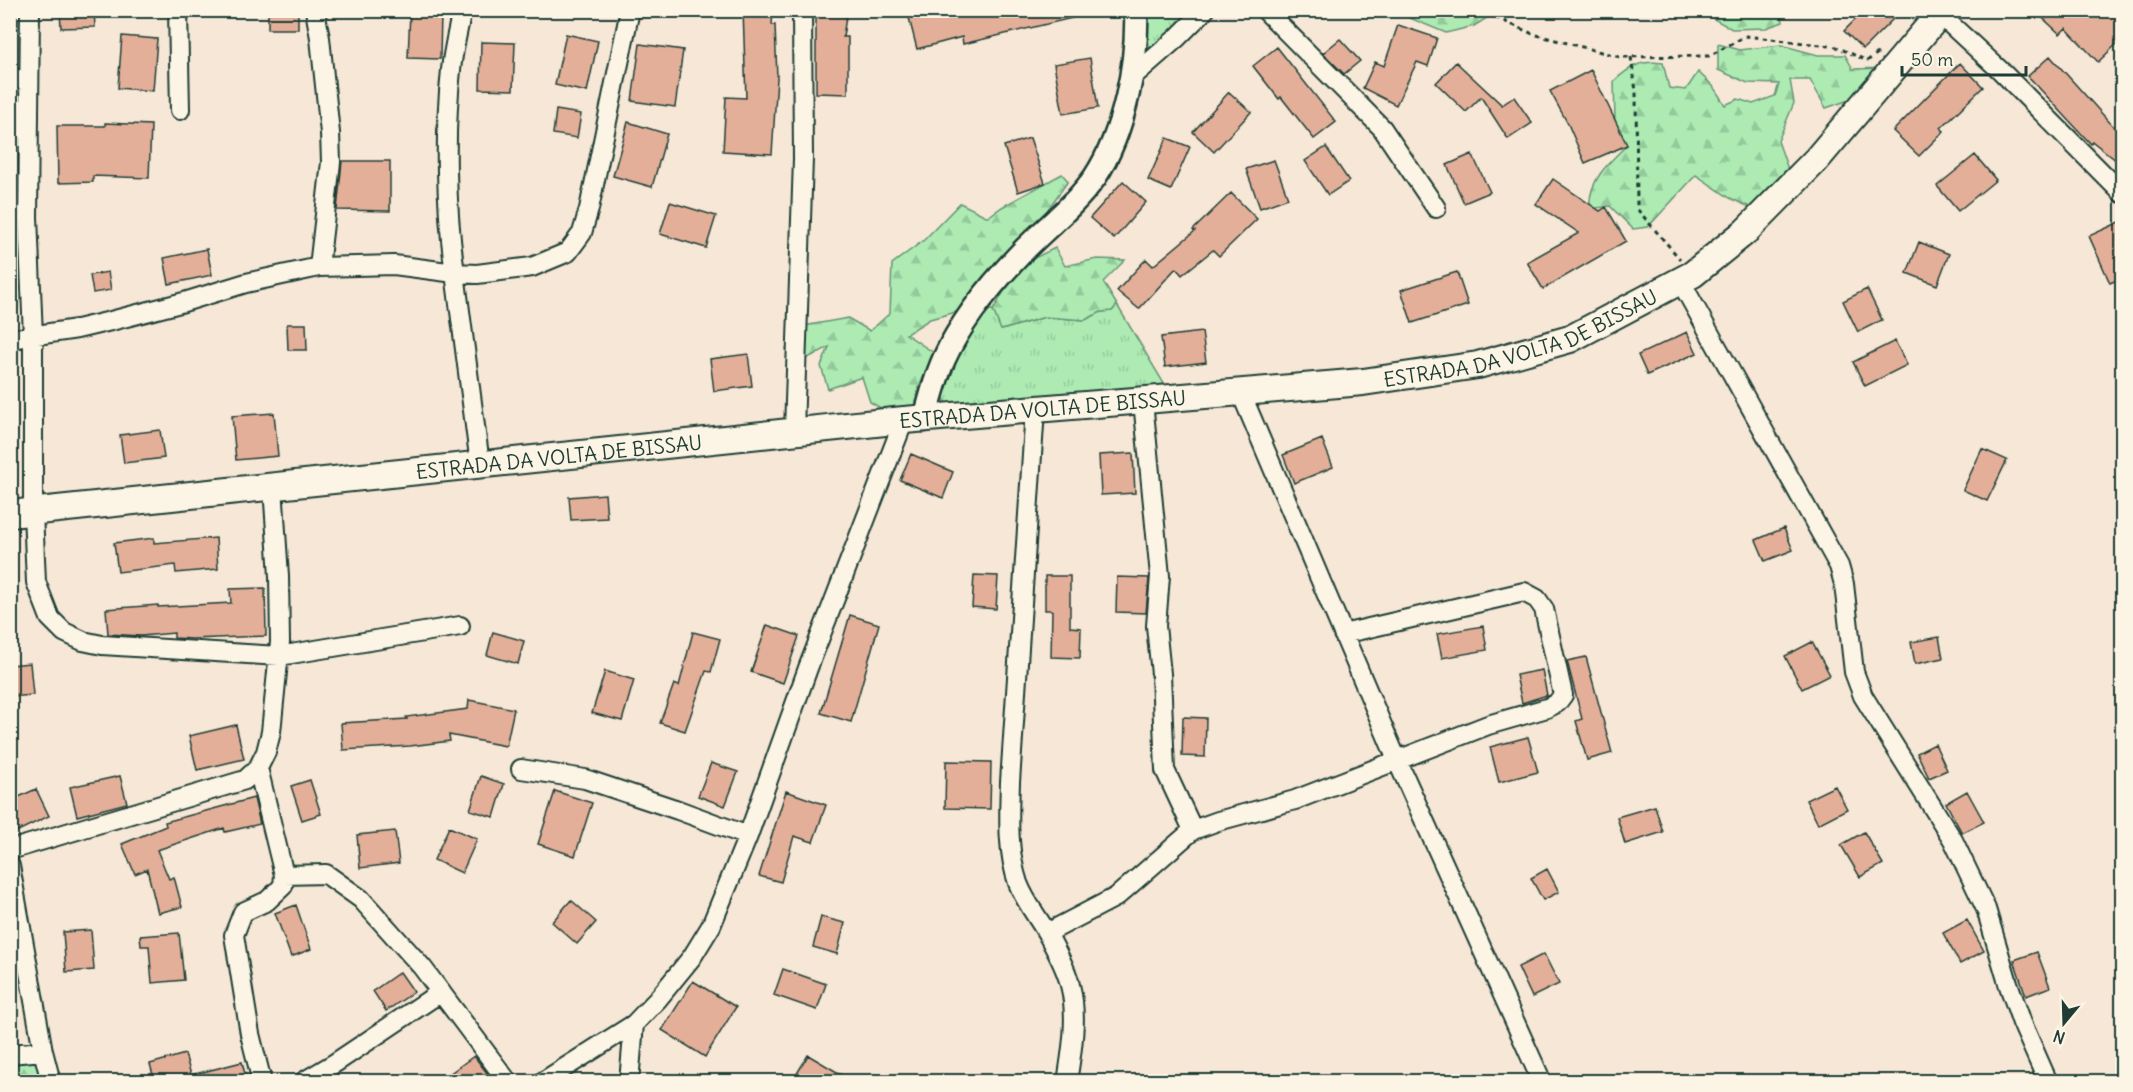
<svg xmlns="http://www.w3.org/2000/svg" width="2133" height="1092" font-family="Delius,sans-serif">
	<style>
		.grass { fill: url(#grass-tufts); stroke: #669474; stroke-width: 1.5 }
		.forest { fill: url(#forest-firs); stroke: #669474; stroke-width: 1.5 }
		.building { fill: #e4af99; stroke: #1f3d34; stroke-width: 1.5 }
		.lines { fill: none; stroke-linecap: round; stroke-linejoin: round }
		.minor-casing { stroke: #1f3d34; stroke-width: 22 }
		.tertiary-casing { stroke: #1f3d34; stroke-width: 27 }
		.secondary-casing { stroke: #1f3d34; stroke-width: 30 }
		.path { stroke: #1f3d34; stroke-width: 3; stroke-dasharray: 4.5 4.5; stroke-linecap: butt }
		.minor { stroke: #fcf5e5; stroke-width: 18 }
		.tertiary { stroke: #fcf5e5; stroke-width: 22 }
		.secondary { stroke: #fcf5e5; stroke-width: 26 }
		.labels { text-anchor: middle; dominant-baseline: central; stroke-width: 6; stroke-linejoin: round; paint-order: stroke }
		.street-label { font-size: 20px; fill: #1f3d34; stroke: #fcf5e5 }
	</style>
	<defs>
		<pattern id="grass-tufts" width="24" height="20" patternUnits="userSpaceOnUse" patternTransform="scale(1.5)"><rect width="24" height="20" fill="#adebb3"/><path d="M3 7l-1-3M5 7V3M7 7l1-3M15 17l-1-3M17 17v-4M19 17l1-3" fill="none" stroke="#94ca9b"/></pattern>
		<pattern id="forest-firs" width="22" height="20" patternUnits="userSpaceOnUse" patternTransform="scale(1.5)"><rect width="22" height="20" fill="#adebb3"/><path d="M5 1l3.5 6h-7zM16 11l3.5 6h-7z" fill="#94ca9b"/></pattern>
	</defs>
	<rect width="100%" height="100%" fill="#f7e7d6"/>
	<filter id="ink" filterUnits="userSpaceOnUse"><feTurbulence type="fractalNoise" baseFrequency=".0167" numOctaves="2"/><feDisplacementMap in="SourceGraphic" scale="12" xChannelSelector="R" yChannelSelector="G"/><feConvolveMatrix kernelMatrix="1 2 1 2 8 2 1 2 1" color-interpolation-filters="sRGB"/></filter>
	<g filter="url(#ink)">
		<path class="grass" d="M1142,11H1191L1170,40L1151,55Z
			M1117,305L1169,392L962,408L946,403L940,388L971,323L990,310H993L1002,330L1045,317L1085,320L1101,312L1112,311Z"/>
		<path class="forest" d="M1393,11H1498L1474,26L1446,33Z
			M1709,11H1781L1783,22L1766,28L1732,29L1712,18Z
			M1718,44L1740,50L1781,45L1818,55H1845L1853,69L1886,68L1869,93L1826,108L1810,80H1790L1794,103L1778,141L1790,175L1758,211L1730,198L1696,175L1648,227L1633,229L1610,206L1590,209C1587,182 1609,162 1627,145L1615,120L1614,81C1631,66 1640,60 1663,63L1669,88L1686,90L1698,72L1713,86L1725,105L1738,99L1753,104L1775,96L1779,84L1748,83L1718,70Z
			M1062,174L1068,181L1041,219L960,311L930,319L906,334L934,353L918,389L914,410L886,411L870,402L862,377L828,389L821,366L829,347L800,362L786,349L793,328L848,318L870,331L890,313L892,264L924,240L960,203L988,217L1002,207Z
			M1055,248L1065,266L1097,259L1125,260L1103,282L1117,305L1112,311L1101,312L1085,320L1045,317L1001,330L993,310L1003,293L1028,261Z
			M20,1053L67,1081L11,1082Z"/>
		<path class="building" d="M60,10H94L95,27L61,28Z
			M268,10H298V29H268Z
			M743,10H773L772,25H775L777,78L772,154L723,151L726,97L746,98Z
			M816,10H847L843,37H848V94L816,93Z
			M907,10H1085V15L963,44L962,37L917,49Z
			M1865,10H1902L1863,49L1844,31Z
			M2034,10H2112L2122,21V39L2098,62L2066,28L2060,34Z
			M410,12L441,13L440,59L408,58Z
			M1398,25L1437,38L1428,66L1417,62L1396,105L1363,88L1375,62L1384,66Z
			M566,34L598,41L587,92L555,85Z
			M122,36L157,39L153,91L118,88Z
			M1340,39L1360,61L1344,74L1323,53Z
			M481,42L515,43L513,90L480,89Z
			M640,44L683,50L675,107L632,101Z
			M1277,47L1336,122L1314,139L1281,97L1279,99L1253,66Z
			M2050,56L2122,136V165L2093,142L2091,144L2028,76Z
			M1090,58L1098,108L1063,114L1054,64Z
			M1456,62L1502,105L1514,97L1532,123L1508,139L1481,97L1466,112L1436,83Z
			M1960,63L1983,87L1941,128L1944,131L1919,156L1893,131Z
			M1591,70L1627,145L1585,163L1568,124L1550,91Z
			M1229,92L1251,112L1214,152L1193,132Z
			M556,110L581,114L577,138L553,134Z
			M628,122L667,134L652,187L613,176Z
			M105,123L151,125L149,178L93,176V182L58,183L57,126H105Z
			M1030,138L1045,183L1018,192L1004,146Z
			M1167,138L1190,147L1171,190L1148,180Z
			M1326,147L1349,181L1328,195L1305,161Z
			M1472,154L1490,192L1464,203L1447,165Z
			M1975,155L1996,180L1958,211L1937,186Z
			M1274,160L1288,198L1260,208L1246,169Z
			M342,161H390V211L337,210Z
			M1553,179L1600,211L1606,207L1626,241L1543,289L1527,262L1579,233L1536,204Z
			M1123,181L1146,202L1114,239L1090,218Z
			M1231,193L1257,219L1219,256L1213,250L1182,275L1176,268L1139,309L1117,291L1146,259L1153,266L1195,231L1193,230Z
			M670,202L716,216L706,248L660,234Z
			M2122,221V278L2110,283L2089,236Z
			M1919,242L1949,254L1937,285L1907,273Z
			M207,249L212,275L169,284L164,258Z
			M108,272L111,290L93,293L90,275Z
			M1457,272L1468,305L1412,323L1401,290Z
			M1867,289L1882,320L1858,332L1843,301Z
			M287,324H306L307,350H288Z
			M1202,332L1206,362L1165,367L1161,337Z
			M1687,332L1697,353L1647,375L1638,355Z
			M1895,341L1907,365L1865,386L1853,362Z
			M748,354L752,386L714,391L710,359Z
			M274,413L278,456L236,460L232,416Z
			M160,430L164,458L124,463L120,435Z
			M1322,439L1333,467L1294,483L1283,455Z
			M1982,449L2007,460L1987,501L1963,490Z
			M1133,453L1135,493L1101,495L1099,455Z
			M911,454L953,472L943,498L900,480Z
			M605,494L607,518L571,520L569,497Z
			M1784,528L1793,550L1765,561L1756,540Z
			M154,538V543L216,538L218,569L176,573L175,565L118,572L114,543Z
			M974,575L998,576L996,609L972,607Z
			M1045,576H1070V627L1081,628L1080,658L1051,657L1052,610H1045Z
			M1117,577L1149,578L1146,613L1116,612Z
			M265,588L266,636L192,639L174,638V633L141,636L108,634L106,609L158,605V607L231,603L230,589Z
			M850,615L879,624L851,722L821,713Z
			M767,625L799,636L783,683L751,672Z
			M1483,626L1487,650L1442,658L1437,634Z
			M493,632L524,641L518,664L487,655Z
			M693,632L720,639L711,672L706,671L685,731L660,723L674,684L679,686Z
			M1939,637L1943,658L1915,664L1911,642Z
			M1812,642L1830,675L1802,689L1785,656Z
			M1586,657L1612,753L1587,760L1576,721L1582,719L1567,661Z
			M30,663L33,695L10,697V665Z
			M1542,670L1547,695L1522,703L1516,675Z
			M605,671L634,680L622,721L592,713Z
			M469,700L514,709L506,746L449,735L450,741L410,746L343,750L341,723L407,719L406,717L468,709Z
			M1183,717L1206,718L1205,757L1182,756Z
			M236,725L244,759L197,770L189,736Z
			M1528,737L1538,772L1499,782L1490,747Z
			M1935,744L1947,770L1929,778L1917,753Z
			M946,761L991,762L990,809L945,808Z
			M711,763L738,772L725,806L698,796Z
			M120,776L127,803L77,816L70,787Z
			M481,776L504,784L494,817L470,810Z
			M310,780L321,814L302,820L291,786Z
			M1835,786L1847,809L1818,824L1806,800Z
			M36,789L49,816L16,832L10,821V801Z
			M555,791L592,803L575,856L538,844Z
			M786,791L826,805L813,842L794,836L781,882L759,876Z
			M1967,791L1984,822L1962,833L1946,803Z
			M254,798L260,824L225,832L224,828L157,850L169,879L174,877L182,907L158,913L147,869L135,874L122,844L166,826L165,822Z
			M1655,806L1663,832L1625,844L1617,817Z
			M449,827L477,839L462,873L434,860Z
			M395,831L399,863L360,868L357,835Z
			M1864,832L1883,864L1860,877L1841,845Z
			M1547,869L1559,892L1543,900L1531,878Z
			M571,900L596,922L577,944L552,922Z
			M296,905L311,949L291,957L275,913Z
			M821,917L845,923L837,954L813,947Z
			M1967,920L1984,951L1960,964L1943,933Z
			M91,930L94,970L66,972L63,932Z
			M179,933L184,980L152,983L149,946H141L140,936Z
			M2037,952L2050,987L2026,996L2014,960Z
			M1544,954L1559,984L1532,997L1518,967Z
			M783,969L826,984L817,1010L774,995Z
			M400,972L414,992L386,1011L373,991Z
			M693,981L736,1007L705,1057L662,1030Z
			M185,1054L191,1075L242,1062L247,1082H155L150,1064Z
			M808,1055L854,1082H792Z
			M474,1056L494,1082H438Z"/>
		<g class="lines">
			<g class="minor-casing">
				<path id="minor" d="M30,10L28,217L33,336V512L36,582L50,618L64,632L83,641L102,645L279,656L460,626
					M178,10L180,110
					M315,10L320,38L330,133L331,162L319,267
					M1265,10L1382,128L1436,208
					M1935,10L2001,71L2122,193
					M10,78L29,81
					M1130,79L1177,38L1205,10
					M1681,282L1839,566L1844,584L1854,672L1863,696L1953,840L1986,909L2008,983L2022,1023L2048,1082
					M10,339L77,329L111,321L184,302L246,283L319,267L394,265L455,273C446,210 444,134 451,70C453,50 458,30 462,10
					M1241,393L1397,760L1542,1082
					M1143,401L1160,576L1156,626L1161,674L1165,770L1193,830
					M1035,410L1010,782C1009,816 1007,850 1018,883C1025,902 1038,917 1048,935C1056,951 1066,967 1070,985C1078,1015 1072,1051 1067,1082
					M794,431L803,159L802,10
					M480,464L455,273L477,274L532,267L568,252L582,233L589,209L630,10
					M258,768L284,875L283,886L267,901L243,912L234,935L250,1034L262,1082
					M521,769L585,779L678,810L748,836
					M10,850L245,780L258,768L266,752L271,732L280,642L279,576L273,487
					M10,866L43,1051L51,1082
					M284,875L326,874L361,899L422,967L508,1082
					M1047,933L1116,897L1193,830L1218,821L1295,800L1488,725L1547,708L1557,703L1563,695L1544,609L1537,599L1524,592L1343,634
					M10,1054L43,1051
					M303,1082L335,1063L441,992
					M542,1082L634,1024L657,1000L692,957L711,926L748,836L808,668L904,420
					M629,1082L634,1024"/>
			</g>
			<g class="tertiary-casing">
				<path id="tertiary" d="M925,420C930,399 935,379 944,359C961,321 996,279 1025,249C1048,226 1076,204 1095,177C1124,133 1138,63 1136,10"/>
			</g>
			<g class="secondary-casing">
				<g id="secondary">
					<path id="s1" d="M10,514L904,420L1363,382L1478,365L1570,339L1693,274L1746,231L1817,159L1943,10"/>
				</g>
			</g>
			<path class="path" d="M1479,10L1533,34L1620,57L1709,56L1746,36L1837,47L1867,61L1878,53
				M1631,57L1636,91L1637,209L1680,259"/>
			<use href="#minor" class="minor"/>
			<use href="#tertiary" class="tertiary"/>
			<use href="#secondary" class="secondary"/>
		</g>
	</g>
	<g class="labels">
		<g class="street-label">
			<text stroke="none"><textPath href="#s1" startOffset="1524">ESTRADA DA VOLTA DE BISSAU</textPath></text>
			<text stroke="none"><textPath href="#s1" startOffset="1038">ESTRADA DA VOLTA DE BISSAU</textPath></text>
			<text stroke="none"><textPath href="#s1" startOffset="552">ESTRADA DA VOLTA DE BISSAU</textPath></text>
		</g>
	</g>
	<rect width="2133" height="1092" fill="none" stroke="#fcf5e5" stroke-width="36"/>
	<rect x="18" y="18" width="2097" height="1056" fill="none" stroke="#1f3d34" stroke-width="2" filter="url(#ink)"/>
	<g transform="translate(2064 1023) rotate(199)" stroke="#fcf5e5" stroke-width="4.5" paint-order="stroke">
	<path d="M0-4.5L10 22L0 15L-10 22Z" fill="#1f3d34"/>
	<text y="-9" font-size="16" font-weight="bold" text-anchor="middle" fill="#1f3d34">N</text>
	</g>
	<path d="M1902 66v9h124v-9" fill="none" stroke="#1f3d34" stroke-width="3"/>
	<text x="1911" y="66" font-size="18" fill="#1f3d34" stroke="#fcf5e5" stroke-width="4.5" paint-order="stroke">50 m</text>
</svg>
